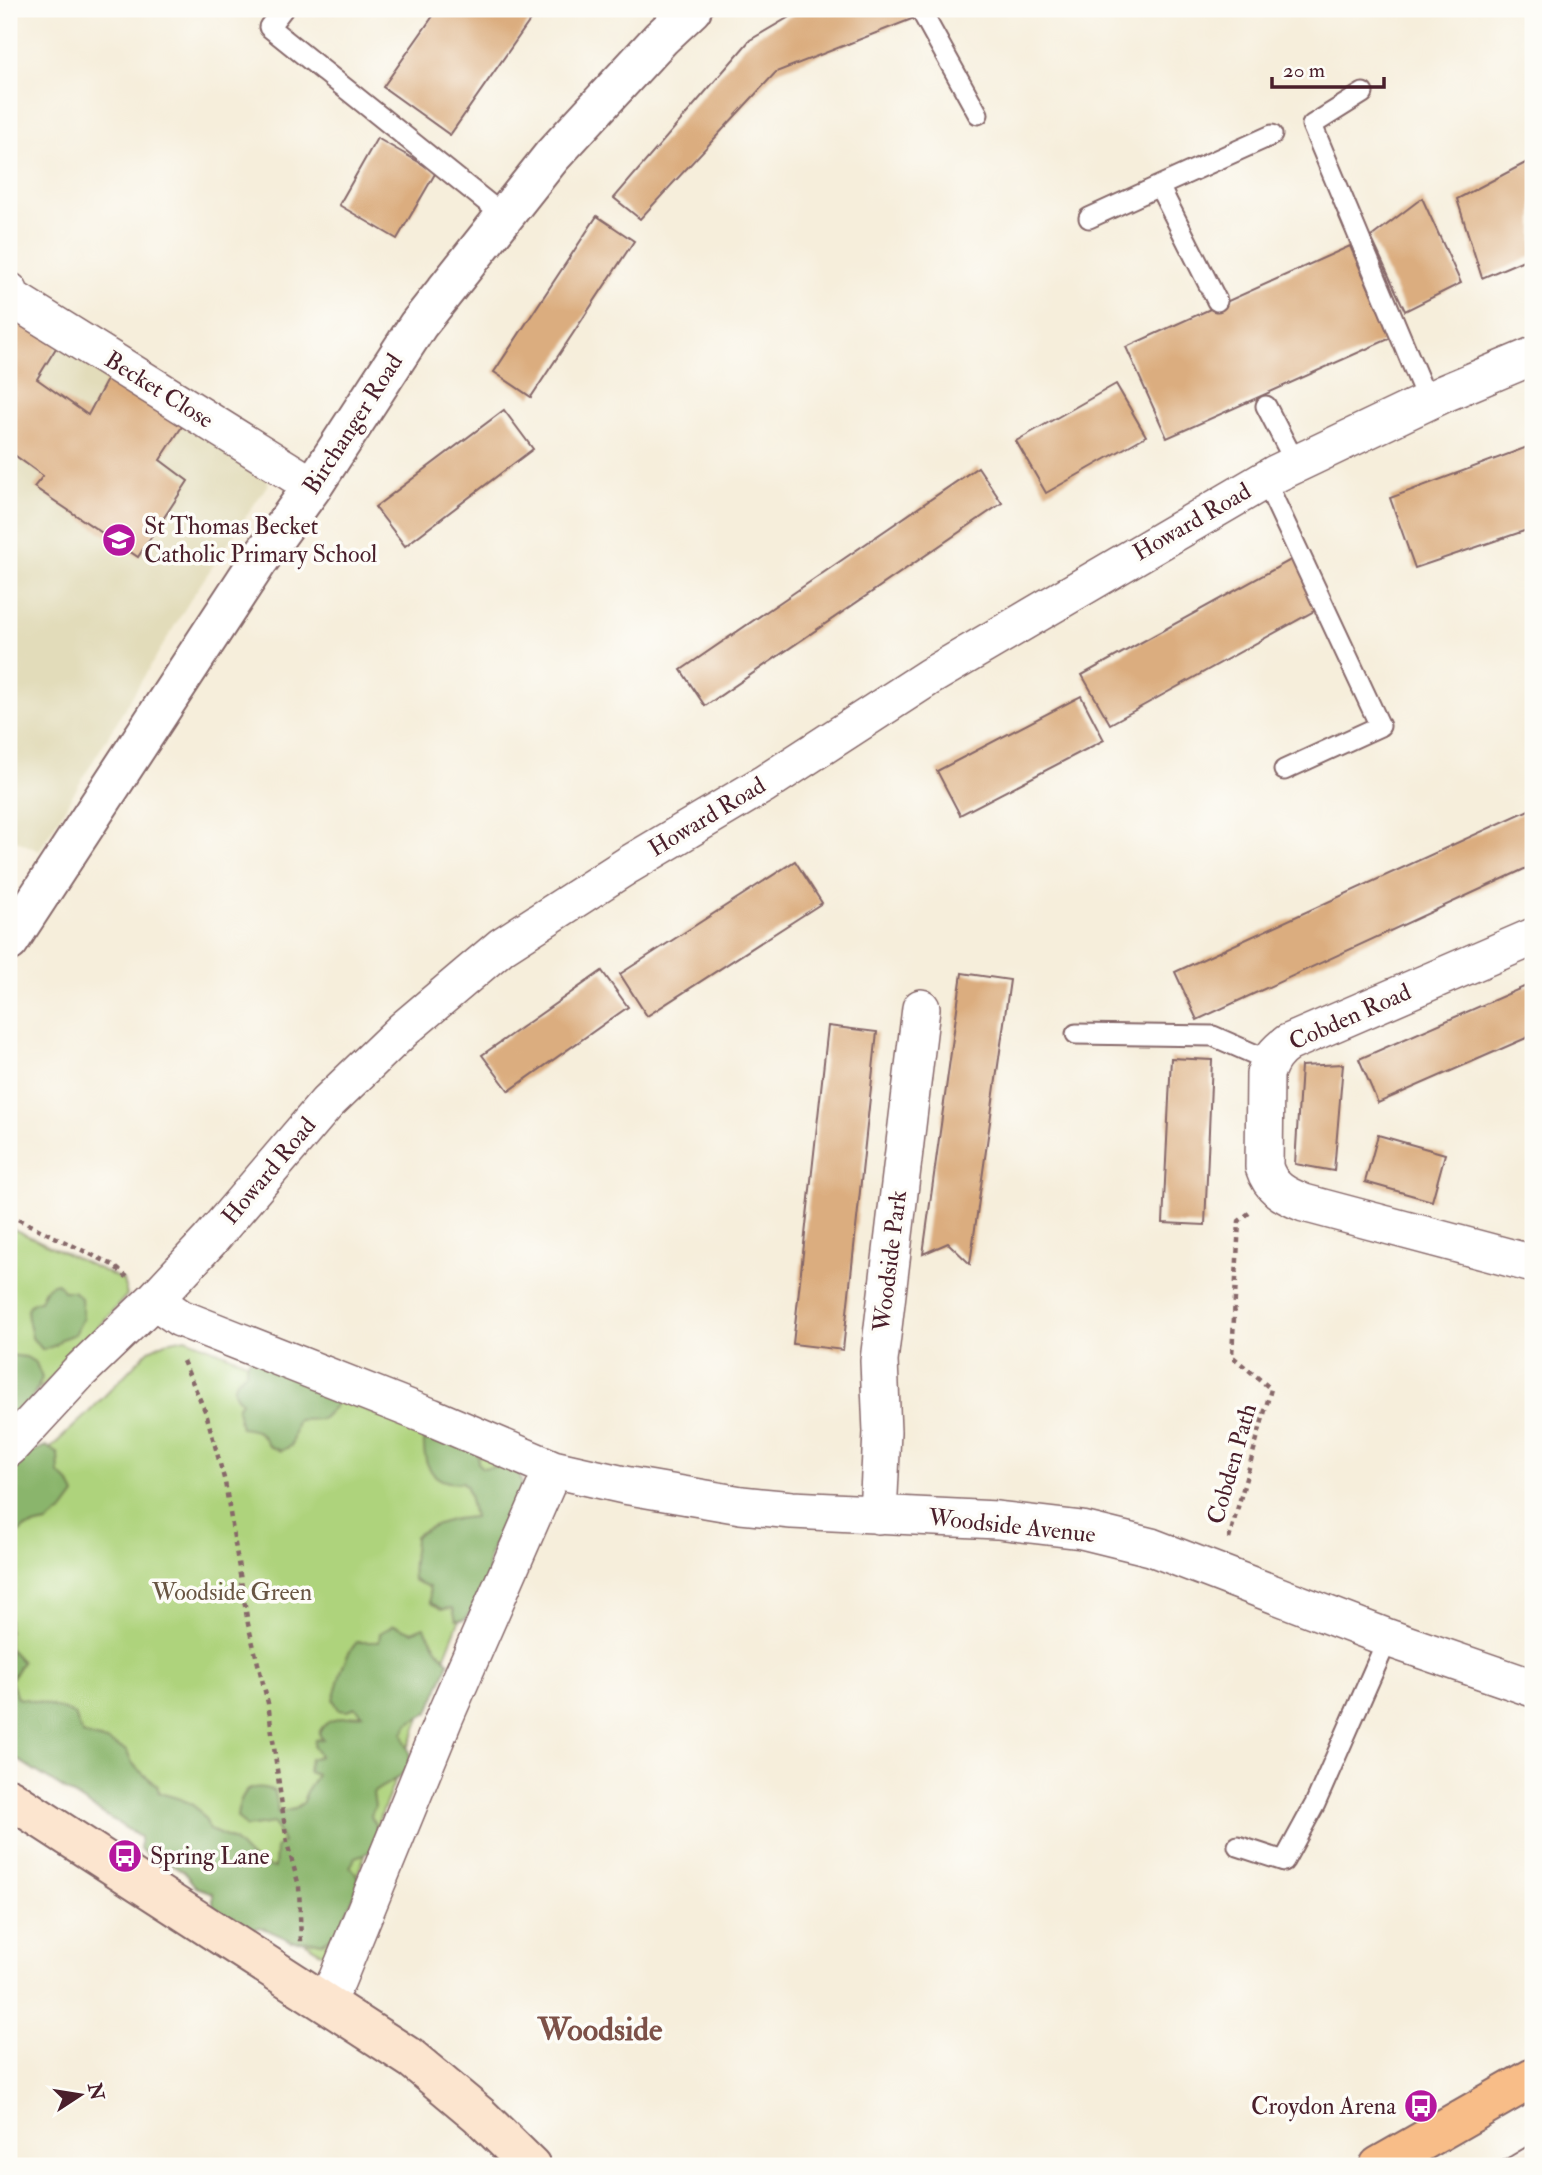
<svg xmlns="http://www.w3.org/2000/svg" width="1542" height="2175" font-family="'IM FELL Double Pica',serif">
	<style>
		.built { fill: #e2dcba }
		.green { fill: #aed37c; stroke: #7c7954; stroke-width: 2 }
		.forest { fill: #8ab56c; stroke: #6a6a4c; stroke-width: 2 }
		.building { fill: #dbad7f }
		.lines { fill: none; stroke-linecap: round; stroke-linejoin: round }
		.service-casing { stroke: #866769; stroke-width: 23 }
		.minor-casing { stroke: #866769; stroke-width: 40 }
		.tertiary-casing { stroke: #866769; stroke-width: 42 }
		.secondary-casing { stroke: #866769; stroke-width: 42 }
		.primary-casing { stroke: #866769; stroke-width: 42 }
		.path { stroke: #866769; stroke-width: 4.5; stroke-dasharray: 5 5; stroke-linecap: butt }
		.service { stroke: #fff; stroke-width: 19 }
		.minor { stroke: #fff; stroke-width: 37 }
		.tertiary { stroke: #fff; stroke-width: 38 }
		.secondary { stroke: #fce5cf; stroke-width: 38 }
		.primary { stroke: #f8bd88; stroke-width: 38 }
		.labels { text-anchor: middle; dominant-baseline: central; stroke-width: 7; stroke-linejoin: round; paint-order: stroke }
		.street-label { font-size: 24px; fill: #4a1f2b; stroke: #fdfcf7 }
		.poi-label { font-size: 24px; fill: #4a1f2b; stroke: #fdfcf7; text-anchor: start }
		.park-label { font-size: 24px; fill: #685543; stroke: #fdfcf7 }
		.district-label { font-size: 32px; font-weight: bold; fill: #7d5148; stroke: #fdfcf7 }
	</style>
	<rect width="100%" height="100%" fill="#fdfcf7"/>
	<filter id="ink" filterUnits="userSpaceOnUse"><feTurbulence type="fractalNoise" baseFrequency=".0143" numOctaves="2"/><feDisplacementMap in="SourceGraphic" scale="14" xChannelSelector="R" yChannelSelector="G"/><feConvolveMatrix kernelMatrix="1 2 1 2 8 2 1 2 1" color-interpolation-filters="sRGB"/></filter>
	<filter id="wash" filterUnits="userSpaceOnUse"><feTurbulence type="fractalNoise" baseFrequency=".00686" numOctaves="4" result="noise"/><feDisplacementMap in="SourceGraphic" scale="28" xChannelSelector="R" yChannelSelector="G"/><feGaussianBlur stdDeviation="1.57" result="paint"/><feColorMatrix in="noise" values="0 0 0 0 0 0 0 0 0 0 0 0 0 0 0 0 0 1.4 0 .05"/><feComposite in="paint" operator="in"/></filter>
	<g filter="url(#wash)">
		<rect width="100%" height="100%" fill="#f6eedb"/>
		<path class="built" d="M9,299L263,464L268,484L192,597L39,851L9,837Z"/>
		<path class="green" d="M9,1227L123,1280L127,1295L54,1376L9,1417Z
			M186,1338L502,1464L510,1494L325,1955L9,1754V1487L87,1414L149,1350L166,1342Z"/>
		<path class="forest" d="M58,1283L63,1291H73L81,1298L83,1318L75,1334L61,1339L56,1345L43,1350L32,1338C31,1324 18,1304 40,1301C44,1291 46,1284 58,1283Z
			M9,1355L26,1357L36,1363L42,1378L28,1406L18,1415L9,1412Z
			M253,1355L335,1388V1406L322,1419L297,1420L291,1446L281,1451L268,1446C262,1431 256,1430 241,1428L237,1409L241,1401C228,1390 234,1381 246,1372V1364Z
			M441,1434L477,1447L478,1463L482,1468L513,1464L519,1472L522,1485L490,1553C487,1562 489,1567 488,1575C486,1587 472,1611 464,1620H456L453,1608L442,1609L431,1603L429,1587L413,1580C411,1565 415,1551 415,1536C432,1524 454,1518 474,1517L467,1487L463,1482C435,1486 423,1468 424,1441Z
			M46,1446L58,1454L59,1474L70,1483L75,1495L64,1510L47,1523L24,1528L9,1543V1466L19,1457Z
			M394,1625L412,1632L424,1627L438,1650L449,1663L429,1712L409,1723L403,1733C404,1741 409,1748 410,1755C411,1778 387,1781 373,1793L375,1806L371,1816L379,1834L370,1852L356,1857L350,1867L361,1881L343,1921L333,1936L323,1942L292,1941L261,1927L244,1932L234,1917L220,1922L213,1914V1893L196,1887L183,1871L170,1863L162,1865L140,1849V1837L9,1754V1648L22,1662L11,1680L17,1698C32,1699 61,1708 75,1715L82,1734L109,1742L127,1751C131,1767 145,1775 157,1785L159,1793C186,1800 199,1802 210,1830C218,1834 230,1837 236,1843C252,1858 251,1863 275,1868L276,1848L283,1842L274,1823L246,1827L237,1817C240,1792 249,1781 275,1791L278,1813L294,1809L304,1802L305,1793L317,1775L308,1772L310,1759L320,1756L314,1746L315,1740L323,1739L319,1734C324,1716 346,1719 362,1714L355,1707L348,1711L339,1710L333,1699C340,1678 342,1659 357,1642H379L380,1633Z"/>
		<g id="blocks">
			<path class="building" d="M438,9H538L450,135L383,87Z
				M803,9H912L917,17L776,72L640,219L614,198L750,40Z
				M377,138L436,172L397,239L339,205Z
				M1533,159V256L1482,278L1457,199Z
				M1422,198L1461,283L1405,311L1371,237Z
				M597,216L634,241L531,397L494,372Z
				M1350,246L1391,338L1167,438L1126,347Z
				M9,299L64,335L37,379L88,415L116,363L189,416L160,460L188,481L138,557L34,487L43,476L9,451Z
				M1116,384L1146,436L1046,493L1016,441Z
				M504,410L533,449L405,546L375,507Z
				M1530,446L1533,456V528L1415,568L1390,498Z
				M978,467L1002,503L705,706L681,670Z
				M1296,557L1323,606L1110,724L1082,675Z
				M1081,696L1104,740L960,815L937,771Z
				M1533,808V865L1197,1020L1175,972Z
				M795,861L822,903L647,1016L620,974Z
				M602,971L628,1007L509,1091L482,1055Z
				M962,973L1010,980L970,1264L948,1243L923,1254Z
				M1533,983V1035L1378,1103L1359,1059Z
				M828,1026L877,1032L843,1350L793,1344Z
				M1171,1058L1212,1060L1205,1225L1163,1223Z
				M1343,1064L1334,1171L1295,1164L1301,1066Z
				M1378,1135L1445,1154L1432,1201L1365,1182Z
				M1533,2143V2166H1493L1511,2156Z"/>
		</g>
	</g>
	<g filter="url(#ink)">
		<use href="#blocks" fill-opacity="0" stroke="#866769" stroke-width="2"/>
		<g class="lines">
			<g class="service-casing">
				<path id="service" d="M283,9L269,27L504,216
					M920,9L978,114
					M1363,93L1312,125L1428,402
					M1089,218L1159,186
					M1217,301L1159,186L1272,135
					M1266,406L1296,464
					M1265,480L1380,726L1284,770
					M1076,1034L1213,1036L1270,1061
					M1238,1846L1284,1861L1315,1804L1388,1638"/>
			</g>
			<g class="minor-casing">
				<path id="minor" d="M9,291L10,297L313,486
					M1533,937L1288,1043C1275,1052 1270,1060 1265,1074L1264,1167C1271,1189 1284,1195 1304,1203L1533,1264
					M154,1300L180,1318L431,1417L553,1469L624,1485L741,1505L792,1510L997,1520L1082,1530L1151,1547L1388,1638L1533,1688
					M9,1448L80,1371L154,1300L210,1240L327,1103L404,1029L502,946L628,865L764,784L929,677L1275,474L1445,393L1533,356
					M878,1515L882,1432L879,1361L921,1008
					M324,2002L337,1980L445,1716L553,1469"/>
			</g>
			<g class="tertiary-casing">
				<path id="tertiary" d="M9,942L257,563L313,486L418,325L552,156L661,38L692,9"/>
			</g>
			<g class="secondary-casing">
				<path id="secondary" d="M9,1798L412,2059L479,2115L531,2166"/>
			</g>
			<g class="primary-casing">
				<path id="primary" d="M1379,2166L1533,2078"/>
			</g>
			<path class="path" d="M9,1215L113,1265L127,1277
				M183,1361L206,1413L225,1482L248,1624L268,1703L287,1843L299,1886L301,1943
				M1229,1539L1271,1389L1232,1356L1239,1221L1249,1213"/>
			<use href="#service" class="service"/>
			<use href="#minor" class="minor"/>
			<use href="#tertiary" class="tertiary"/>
			<use href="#secondary" class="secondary"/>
			<use href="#primary" class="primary"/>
		</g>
	</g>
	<defs>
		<g id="school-disc" transform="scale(1.75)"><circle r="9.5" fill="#b5179e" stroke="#fdfcf7"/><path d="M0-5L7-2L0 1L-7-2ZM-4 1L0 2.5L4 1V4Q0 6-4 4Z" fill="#fff"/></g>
		<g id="bus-disc" transform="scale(1.75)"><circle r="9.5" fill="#b5179e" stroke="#fdfcf7"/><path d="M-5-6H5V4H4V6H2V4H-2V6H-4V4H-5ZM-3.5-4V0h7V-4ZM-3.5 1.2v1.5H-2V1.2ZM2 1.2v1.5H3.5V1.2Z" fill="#fff"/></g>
	</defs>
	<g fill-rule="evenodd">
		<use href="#school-disc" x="119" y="540"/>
		<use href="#bus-disc" x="125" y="1856"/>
		<use href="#bus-disc" x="1421" y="2106"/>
	</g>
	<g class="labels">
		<g class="street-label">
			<text transform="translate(159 390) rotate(32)">Becket Close</text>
			<text transform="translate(353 424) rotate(-57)">Birchanger Road</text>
			<text transform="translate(1192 522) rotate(-30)">Howard Road</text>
			<text transform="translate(707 817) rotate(-31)">Howard Road</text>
			<text transform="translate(1350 1017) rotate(-24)">Cobden Road</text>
			<text transform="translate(269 1171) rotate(-50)">Howard Road</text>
			<text transform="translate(890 1261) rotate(-83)">Woodside Park</text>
			<text transform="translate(1232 1464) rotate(-74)">Cobden Path</text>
			<text transform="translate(1012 1526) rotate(6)">Woodside Avenue</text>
		</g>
		<g class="poi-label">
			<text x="144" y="526">St Thomas Becket<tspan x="144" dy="28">Catholic Primary School</tspan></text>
			<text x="150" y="1856">Spring Lane</text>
			<text x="1396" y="2106" text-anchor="end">Croydon Arena</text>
		</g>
		<g class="park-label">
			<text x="232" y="1592">Woodside Green</text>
		</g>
		<g class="district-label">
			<text x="600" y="2030">Woodside</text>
		</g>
	</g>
	<rect width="1542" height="2175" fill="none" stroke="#fdfcf7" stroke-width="35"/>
	<g transform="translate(80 2095) rotate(78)" stroke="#fdfcf7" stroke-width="5" paint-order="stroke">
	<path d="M0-5L12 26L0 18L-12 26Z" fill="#4a1f2b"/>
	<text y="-10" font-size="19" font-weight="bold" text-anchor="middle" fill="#4a1f2b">N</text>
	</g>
	<path d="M1272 77v10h112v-10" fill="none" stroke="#4a1f2b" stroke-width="3.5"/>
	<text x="1283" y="77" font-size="21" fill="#4a1f2b" stroke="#fdfcf7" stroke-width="5" paint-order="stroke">20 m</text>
</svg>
